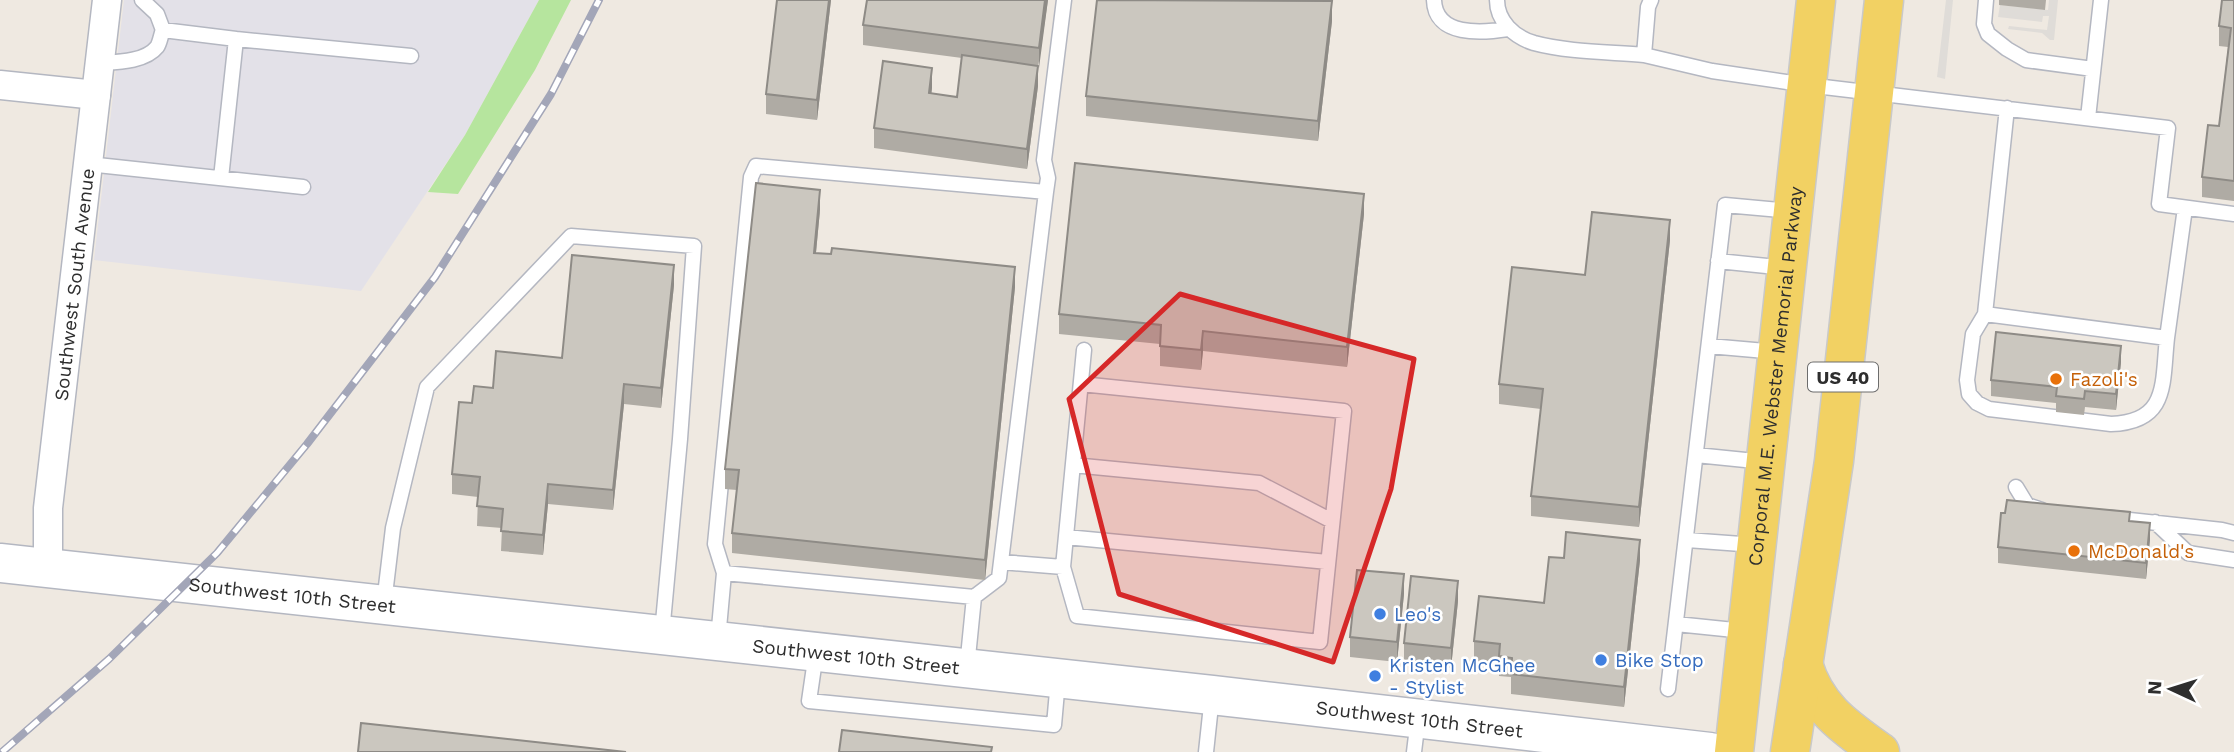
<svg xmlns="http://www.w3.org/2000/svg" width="2234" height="752" font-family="'Work Sans',sans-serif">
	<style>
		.industrial { fill: #e3e1e8 }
		.green { fill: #b6e59e }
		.plaza { fill: #dfdcd8 }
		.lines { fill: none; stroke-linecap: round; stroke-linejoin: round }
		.lane-casing { stroke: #b4b7c1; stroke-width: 17 }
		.street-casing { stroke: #b4b7c1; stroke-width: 31 }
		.secondary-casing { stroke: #b4b7c1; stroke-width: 41 }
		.primary-casing { stroke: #c9c9c9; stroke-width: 41 }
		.lane { stroke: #fff; stroke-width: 14 }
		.street { stroke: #fff; stroke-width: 28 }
		.secondary { stroke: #fff; stroke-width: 38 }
		.primary { stroke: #f2d163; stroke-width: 38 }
		.rail-casing { stroke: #a3a6b8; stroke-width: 8 }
		.rail { stroke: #fff; stroke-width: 5; stroke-dasharray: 16; stroke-linecap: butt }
		.wall { fill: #afaba4 }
		.shaded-wall { fill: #8e8b86 }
		.building { fill: #cbc7bf; stroke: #8e8b86; stroke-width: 2 }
		.marked { fill: #d62828; fill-opacity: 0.2; stroke: #d62828; stroke-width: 5; stroke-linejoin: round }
		.food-dot { fill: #e8710a; stroke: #fff; stroke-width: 2.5 }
		.shop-dot { fill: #3f7fe0; stroke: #fff; stroke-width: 2.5 }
		.labels { text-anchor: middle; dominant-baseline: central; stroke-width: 5; stroke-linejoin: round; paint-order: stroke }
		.shield { fill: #fff; stroke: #6d6d6d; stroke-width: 2 }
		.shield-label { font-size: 18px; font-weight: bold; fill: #2e2e2e }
		.street-label { font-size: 19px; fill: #2e2e2e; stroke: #fff }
		.food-label { font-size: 19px; fill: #c56008; stroke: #fff; text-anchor: start }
		.shop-label { font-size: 19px; fill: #366cbe; stroke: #fff; text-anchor: start }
	</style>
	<rect width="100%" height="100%" fill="#efe9e1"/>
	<path class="industrial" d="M124,0H539L465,135L361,291L94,260Z"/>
	<path class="green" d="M539,0H571L535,70L458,194L428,192L465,135Z"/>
	<path class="plaza" d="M1946,0H1953L1945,79L1937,77Z
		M2049,0H2058L2054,40H2050L2042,33L2008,29L2009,26L2047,30L2049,16H2043L2042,22L1998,17L2000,5L2048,10Z"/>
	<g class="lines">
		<g class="lane-casing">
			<path id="lane" d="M1434,0C1435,37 1482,33 1508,29
				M1497,0C1497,21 1514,37 1534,43C1567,52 1609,52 1644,55
				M1651,0L1648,7L1644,55L1712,71L1807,85L2168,128L2159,204L2234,214
				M1986,0L1984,24L1988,34L2007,49L2026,60L2093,69
				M163,30L236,39L221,178
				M236,39L411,56
				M100,63C117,62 145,62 157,47C160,43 161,34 163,30L157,14L142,0
				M2007,108L1985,314L2167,338L2185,208
				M2088,118L2101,0
				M88,164L303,187
				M1718,261L1786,268
				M1985,314L1973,334L1967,380L1969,394L1977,403L1989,409L2111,424C2169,422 2162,383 2167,338
				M1709,346L1777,352
				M1081,384L1344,411L1320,642L1077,616L1063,567L1084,350
				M1696,455L1765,462
				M1073,465L1259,483L1332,521
				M2016,487L2027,505L2042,510
				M2111,518L2222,530L2234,533
				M2155,522L2188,553L2234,560
				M1066,537L1328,562
				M1687,540L1755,545
				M1001,562L1063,567
				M724,573L974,597
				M384,603L393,528L427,387L571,236L694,246L680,439L662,633
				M1676,624L1744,631
				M718,639L724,573L715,544L751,177L756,166L1046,192
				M816,653L809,701L1054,725L1058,680
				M967,667L974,597L999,578L1046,192L1048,178L1044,160L1064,0
				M1668,689L1725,205L1792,211
				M1206,752L1212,696
				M1414,752L1418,719"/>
		</g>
		<g class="street-casing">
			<g id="street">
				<path d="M0,85L96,95"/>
				<path id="s1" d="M48,568V508L107,0"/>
			</g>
		</g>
		<g class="secondary-casing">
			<g id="secondary">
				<path id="s2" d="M0,563L1212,695L1710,752"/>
			</g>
		</g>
		<g class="primary-casing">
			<g id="primary">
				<path d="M1803,664C1816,708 1845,727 1880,752"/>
				<path id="s3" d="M1734,752L1816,0"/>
				<path d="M1790,752L1834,461L1884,0"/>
			</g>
		</g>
		<use href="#lane" class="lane"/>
		<use href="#street" class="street"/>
		<use href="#secondary" class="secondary"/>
		<use href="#primary" class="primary"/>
		<g class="rail-casing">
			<path id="rail" d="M2,752L109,659L217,553L307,444L435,277L551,94L599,0"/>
		</g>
		<use href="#rail" class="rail"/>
	</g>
	<path class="wall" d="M777,0H831L817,120L766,114V94Z
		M1048,0L1038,68V86L1027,169L874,148V128L932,88L931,94L957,97L962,58L863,45V25Z
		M1999,0H2046L2045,10L1999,5Z
		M2234,0V201L2202,197V177L2219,126L2228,47L2219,46V26Z
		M1332,21L1318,141L1086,116V96Z
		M820,210L816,253L1015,287L985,580L732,553V533L737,490L725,489V469Z
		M1364,214L1347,367L1203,351L1201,370L1160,366V344L1059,334V314Z
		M1670,240L1639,527L1531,516V496L1541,409L1499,404V384L1585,275Z
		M674,285L661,408L624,404L613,510L548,504L543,555L501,551L502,528L477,526L478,497L452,494V474L472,403L493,388L562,358Z
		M2121,362L2116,410L2085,407L2084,415L2056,412V403L1991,396V380Z
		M2130,521L2150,539L2146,579L1998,563V547Z
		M1564,558L1640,560L1624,707L1511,694V677L1499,676V664L1474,661V641L1544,603Z
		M1404,594L1397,662L1350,657V637Z
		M1458,601L1451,668L1404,663V643Z"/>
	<path class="shaded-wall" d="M829,0H831L817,120V100Z
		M1045,0H1048L1039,68V48Z
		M1332,1V21L1318,141V121Z
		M1038,66V86L1027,169V149Z
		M932,68V88L929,113V93Z
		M820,190V210L814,273V253Z
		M1364,194V214L1347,367V347Z
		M1670,220V240L1639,527V507Z
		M674,265V285L661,408V388Z
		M1015,267V287L985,580V560Z
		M1203,331V351L1201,370V350Z
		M2121,346V362L2116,410V394Z
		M624,384V404L613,510V490Z
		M548,484V504L543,555V535Z
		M2150,523V539L2146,579V563Z
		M1640,540V560L1624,707V687Z
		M1404,574V594L1397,662V642Z
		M1458,581V601L1451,668V648Z"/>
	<path class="building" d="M777,0H829L817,100L766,94Z
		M867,0H1045L1039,48L863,25Z
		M1097,0L1332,1L1318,121L1086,96Z
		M2222,0H2234V181L2202,177L2208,125L2219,126L2231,28L2219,26Z
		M962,55L1038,66L1027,149L874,128L883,61L932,68L929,93L957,97Z
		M1075,163L1364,194L1347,347L1203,331L1201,350L1160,346L1161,325L1059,314Z
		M756,183L820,190L814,253L831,254L832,248L1015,267L985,560L732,533L739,470L725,469Z
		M1592,212L1670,220L1639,507L1531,496L1543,389L1499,384L1512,267L1585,275Z
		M572,255L674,265L661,388L624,384L613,490L548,484L543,535L501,531L503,509L477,506L480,477L452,474L459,402L472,403L474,386L493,388L496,351L562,358Z
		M1996,332L2121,346L2116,394L2085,391L2084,399L2056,396L2057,387L1991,380Z
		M2007,500L2130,512L2129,521L2150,523L2146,563L1998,547L2001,513H2005Z
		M1566,532L1640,540L1624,687L1511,674L1512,658L1499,656L1500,644L1474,641L1479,596L1544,603L1549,557L1564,558Z
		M1357,570L1404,574L1397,642L1350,637Z
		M1411,576L1458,581L1451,648L1404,643Z
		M361,723L626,752H358Z
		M842,730L992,747L991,752H839Z"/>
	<path class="marked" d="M1180,294L1414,359L1391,489L1333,662L1119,594L1069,399Z"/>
	<g class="food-dot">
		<circle cx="2056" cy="379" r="7"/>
		<circle cx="2074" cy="551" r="7"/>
	</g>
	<g class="shop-dot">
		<circle cx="1380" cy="614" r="7"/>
		<circle cx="1601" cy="660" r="7"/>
		<circle cx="1375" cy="676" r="7"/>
	</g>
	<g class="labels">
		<rect class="shield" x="1808" y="362.5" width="70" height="29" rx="5"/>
		<g class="shield-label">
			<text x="1843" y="377">US 40</text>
		</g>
		<g class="street-label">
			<text stroke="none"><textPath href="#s1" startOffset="285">Southwest South Avenue</textPath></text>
			<text stroke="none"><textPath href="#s3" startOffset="378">Corporal M.E. Webster Memorial Parkway</textPath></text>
			<text stroke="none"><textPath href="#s2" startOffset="294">Southwest 10th Street</textPath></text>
			<text stroke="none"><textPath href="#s2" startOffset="861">Southwest 10th Street</textPath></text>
			<text stroke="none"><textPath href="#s2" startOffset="1428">Southwest 10th Street</textPath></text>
		</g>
		<g class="food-label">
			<text x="2070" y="379">Fazoli's</text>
			<text x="2088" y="551">McDonald's</text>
		</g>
		<g class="shop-label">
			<text x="1394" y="614">Leo's</text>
			<text x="1615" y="660">Bike Stop</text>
			<text x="1389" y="665">Kristen McGhee<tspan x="1389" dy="22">- Stylist</tspan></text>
		</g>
	</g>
	<g transform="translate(2171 689) rotate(274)" stroke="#ffffff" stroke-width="5" paint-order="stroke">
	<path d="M0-5L12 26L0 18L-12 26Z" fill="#2e2e2e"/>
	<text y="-10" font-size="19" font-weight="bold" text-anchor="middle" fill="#2e2e2e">N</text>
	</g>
</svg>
